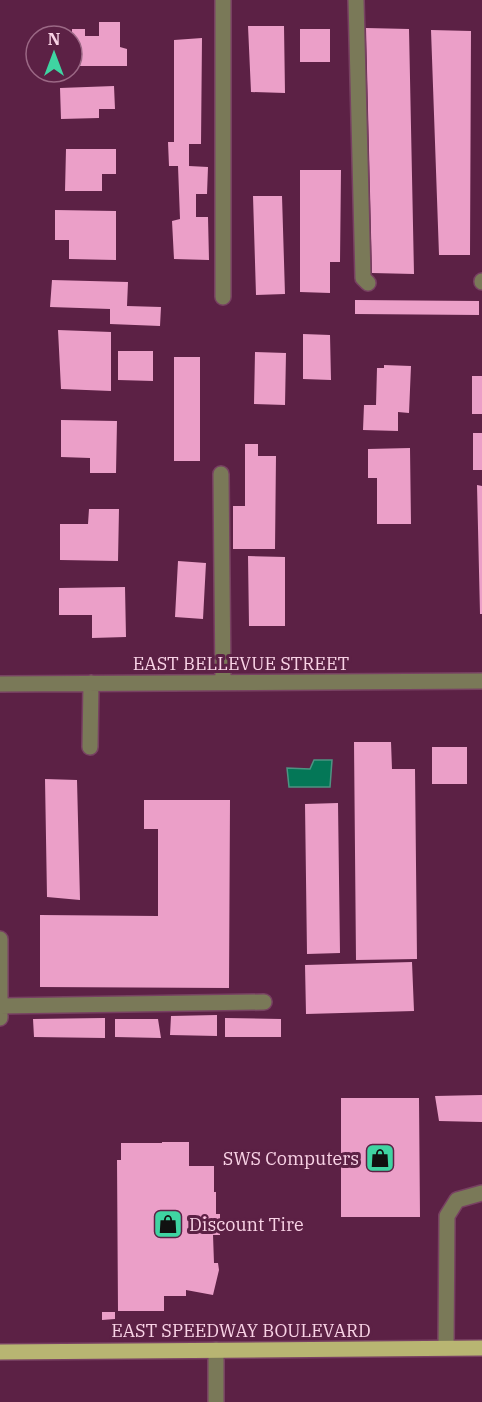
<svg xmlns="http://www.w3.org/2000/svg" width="482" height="1402" font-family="'IBM Plex Serif',serif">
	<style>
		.water { fill: #047757; stroke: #4e9382; stroke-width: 1.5 }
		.building { fill: #eb9fc8 }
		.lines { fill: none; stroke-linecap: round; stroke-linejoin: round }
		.minor-casing { stroke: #784162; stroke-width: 18 }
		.major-casing { stroke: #784162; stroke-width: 18 }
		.minor { stroke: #7a7958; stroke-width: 15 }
		.major { stroke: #b8b572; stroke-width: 15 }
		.labels { text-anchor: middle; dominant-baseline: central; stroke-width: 6; stroke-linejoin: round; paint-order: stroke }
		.street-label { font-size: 18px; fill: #f9d3e6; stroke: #5c2145 }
		.poi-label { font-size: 18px; fill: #f9d3e6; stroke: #5c2145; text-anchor: end }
	</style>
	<rect width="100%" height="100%" fill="#5c2145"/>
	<path class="water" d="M314,760H332L330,787H289L287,768L310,769Z"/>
	<path class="building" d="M99,22H120V47L127,49V66H72V29H85V36H99Z
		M248,26H284L285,93L251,92Z
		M366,28L409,29L414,274L372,273Z
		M300,29H330V62H300Z
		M431,30L471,31L470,255H439Z
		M202,38L201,144H189V166L208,167L207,194H196V217H208L209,260L174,259L172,221L180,219L178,166H169L168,142H174V40Z
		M114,86L115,109H99V118L61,119L60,88Z
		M66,149H116V174H102V191H65Z
		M300,170H341L340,262H330V293L300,292Z
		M253,196H282L285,294L256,295Z
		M55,210L116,211V260L69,259V240H55Z
		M52,280L128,282L127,306L161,307L160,326L110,324V309L50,307Z
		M355,300L479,301V315L355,314Z
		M58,330L111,332V391L61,389Z
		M303,334L330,335L331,380L303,379Z
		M118,351H153V381L118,380Z
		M255,352L286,353L285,405L254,404Z
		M174,357H200V461H174Z
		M384,365L411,366L409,413L398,412V431L363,430L364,405H376L377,368H384Z
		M472,376H482V414H472Z
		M61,420L117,421L116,473H90V458L61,457Z
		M473,433H482V470H473Z
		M245,444H258V456H276L275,549H233V506H245Z
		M410,448L411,524H377V478H368V449Z
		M477,485L482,486V614H480Z
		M89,509H119L118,561L60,560V524H88Z
		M248,556L285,557V626H249Z
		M178,561L206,563L203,619L175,617Z
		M125,587L126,637L92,638V615H59V588Z
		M354,742H391L392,769H415L417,959L356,960Z
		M432,747H467V784H432Z
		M45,779L77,780L80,900L47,897Z
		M144,800H230L229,988L40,987V915L158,916V829H144Z
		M338,803L340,953L307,954L305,804Z
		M412,962L414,1011L306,1014L305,965Z
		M217,1015V1036L170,1035L171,1016Z
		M105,1018V1038L34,1037L33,1019Z
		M225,1018L281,1019V1037H225Z
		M115,1019H158L161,1038L115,1037Z
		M482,1095V1122L439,1121L435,1096Z
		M341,1098H419L420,1217H341Z
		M162,1142H189V1166H214V1192H216V1214H220V1235H213L214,1263H218L219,1270L213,1295L186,1290V1296H164V1311H118L117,1160H121V1143H162Z
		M102,1312H115V1319L102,1320Z"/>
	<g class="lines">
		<g class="minor-casing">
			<path id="minor" d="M223,0V297
				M356,0L363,278L368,283
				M482,282V281
				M221,474L223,682
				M0,684L482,681
				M90,747L91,683
				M0,939V1018
				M0,1006L264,1002
				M446,1348L447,1216L457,1200L482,1193
				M216,1350V1402"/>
		</g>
		<g class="major-casing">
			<path id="major" d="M0,1352L482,1348"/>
		</g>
		<use href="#minor" class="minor"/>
		<use href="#major" class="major"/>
	</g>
	<defs>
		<g id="shop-square" transform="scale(1.5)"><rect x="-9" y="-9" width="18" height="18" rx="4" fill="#3fd4a2" stroke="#5c2145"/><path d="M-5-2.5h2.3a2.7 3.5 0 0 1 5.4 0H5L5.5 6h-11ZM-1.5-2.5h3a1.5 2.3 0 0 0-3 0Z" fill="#111"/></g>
	</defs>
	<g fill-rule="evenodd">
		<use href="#shop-square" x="380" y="1158"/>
		<use href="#shop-square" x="168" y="1224"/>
	</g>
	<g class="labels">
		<g class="street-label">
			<text x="241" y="663">EAST BELLEVUE STREET</text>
			<text x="241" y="1330">EAST SPEEDWAY BOULEVARD</text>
		</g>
		<g class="poi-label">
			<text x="359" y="1158">SWS Computers</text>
			<text x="189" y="1224" text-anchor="start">Discount Tire</text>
		</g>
	</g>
	<g transform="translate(54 54)"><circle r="28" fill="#5c2145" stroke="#9b6885" stroke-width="1.5"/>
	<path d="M0-4.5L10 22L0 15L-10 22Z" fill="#3fd4a2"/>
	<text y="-9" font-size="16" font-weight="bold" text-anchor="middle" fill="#f9d3e6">N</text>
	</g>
</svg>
